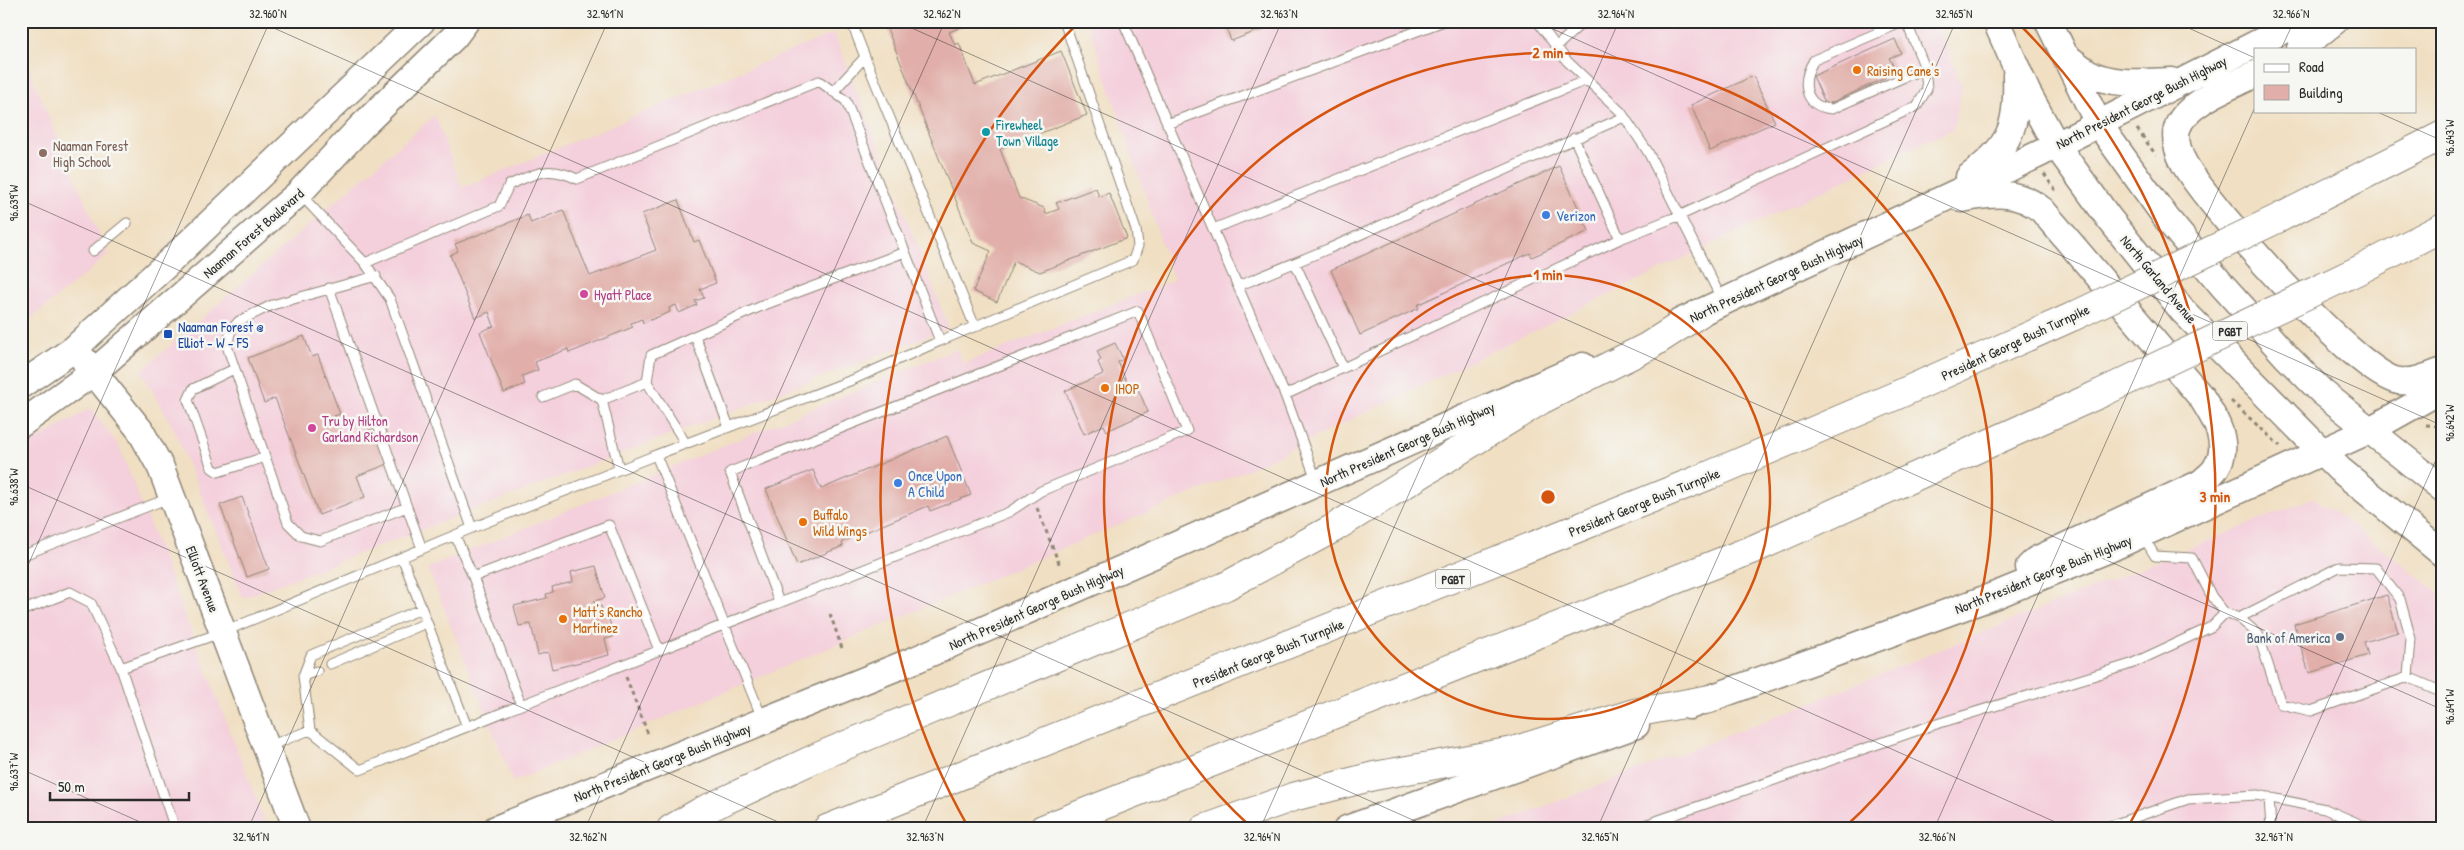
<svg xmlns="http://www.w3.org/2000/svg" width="2464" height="850" font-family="'Patrick Hand',sans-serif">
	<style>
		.built { fill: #f4cfdc }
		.building { fill: #e1aea9 }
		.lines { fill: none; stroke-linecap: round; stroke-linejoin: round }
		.lane-casing { stroke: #8e8576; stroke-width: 11 }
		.secondary-casing { stroke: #8e8576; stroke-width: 29 }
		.highway-casing { stroke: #8e8576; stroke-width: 30 }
		.path { stroke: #8e8576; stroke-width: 3; stroke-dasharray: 4 4; stroke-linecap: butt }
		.lane { stroke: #fff; stroke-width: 9 }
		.secondary { stroke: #fff; stroke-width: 26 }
		.highway { stroke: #fff; stroke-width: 28 }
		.highway-bridge-casing { stroke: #8e8576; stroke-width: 30; stroke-linecap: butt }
		.highway-bridge { stroke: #fff; stroke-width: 28 }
		.ticks { fill: none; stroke: #2b2b2b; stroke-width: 1; stroke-opacity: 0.45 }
		.ring { fill: none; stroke: #d5540f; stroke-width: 2.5 }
		.food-dot { fill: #e8710a; stroke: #f6f6f2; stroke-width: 2 }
		.culture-dot { fill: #0f9aa8; stroke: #f6f6f2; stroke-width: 2 }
		.education-dot { fill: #8d6e63; stroke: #f6f6f2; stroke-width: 2 }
		.shop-dot { fill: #3f7fe0; stroke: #f6f6f2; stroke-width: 2 }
		.hotel-dot { fill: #d1479c; stroke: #f6f6f2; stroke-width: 2 }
		.transit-dot { fill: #1a4fb4; stroke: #f6f6f2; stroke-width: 2 }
		.service-dot { fill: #5c6f8a; stroke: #f6f6f2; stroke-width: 2 }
		.labels { text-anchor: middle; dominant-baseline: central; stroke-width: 5; stroke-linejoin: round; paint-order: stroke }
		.shield { fill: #f6f6f2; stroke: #686867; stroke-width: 1 }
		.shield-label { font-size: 12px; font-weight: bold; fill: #2b2b2b }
		.food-label { font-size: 14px; fill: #c56008; stroke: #f6f6f2; text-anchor: start }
		.street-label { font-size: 14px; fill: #2b2b2b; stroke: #f6f6f2 }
		.culture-label { font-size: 14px; fill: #0d838f; stroke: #f6f6f2; text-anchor: start }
		.education-label { font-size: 14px; fill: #785e54; stroke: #f6f6f2; text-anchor: start }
		.shop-label { font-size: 14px; fill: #366cbe; stroke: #f6f6f2; text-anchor: start }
		.hotel-label { font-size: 14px; fill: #b23c85; stroke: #f6f6f2; text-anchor: start }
		.transit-label { font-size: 14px; fill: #164399; stroke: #f6f6f2; text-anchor: start }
		.service-label { font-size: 14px; fill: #4e5e75; stroke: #f6f6f2; text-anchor: end }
		.centre { fill: #d5540f; stroke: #f6f6f2; stroke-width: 2.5 }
		.ring-label { font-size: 15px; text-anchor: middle; font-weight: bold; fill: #d5540f; stroke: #f6f6f2; stroke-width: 5; stroke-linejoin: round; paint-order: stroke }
		.neatline { fill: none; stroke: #2b2b2b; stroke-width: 2 }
		.ticks-label { font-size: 12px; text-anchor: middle; fill: #2b2b2b }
	</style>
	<rect width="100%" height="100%" fill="#f6f6f2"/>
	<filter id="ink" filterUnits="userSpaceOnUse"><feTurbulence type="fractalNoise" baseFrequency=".02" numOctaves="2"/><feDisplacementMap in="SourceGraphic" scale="10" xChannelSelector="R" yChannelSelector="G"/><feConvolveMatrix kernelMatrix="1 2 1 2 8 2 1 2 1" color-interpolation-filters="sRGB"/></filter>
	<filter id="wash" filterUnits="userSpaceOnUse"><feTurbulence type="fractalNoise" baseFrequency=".0096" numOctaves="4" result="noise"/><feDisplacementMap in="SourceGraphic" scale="20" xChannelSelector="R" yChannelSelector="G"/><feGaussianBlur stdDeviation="1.12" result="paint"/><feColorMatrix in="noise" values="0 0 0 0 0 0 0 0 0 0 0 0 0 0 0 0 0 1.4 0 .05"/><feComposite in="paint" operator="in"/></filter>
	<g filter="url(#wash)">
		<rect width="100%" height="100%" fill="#f0dfc2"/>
		<path class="built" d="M1087,21H1936L1962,87L1953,130L1923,142L1247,470L513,782L428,568L957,349L963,364L1174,280Z
			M834,33L949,328L243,598L174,429L141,371L435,115L462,188Z
			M21,51L108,255L21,327Z
			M91,408L119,446L268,829H21V449Z
			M2313,498L2346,521L2443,596V829H1487L1813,702Z"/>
		<g id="blocks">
			<path class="building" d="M884,21H976L949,32L955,45L959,43L975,85L1061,51L1087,115L1000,149L1019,198L1044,208L1046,214L1059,209L1056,203L1096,188L1099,197L1109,193L1127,238L1040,272L1014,261L997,302L973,291L991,251L973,243Z
				M1224,21H1274L1275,24L1231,41Z
				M1895,39L1901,53L1889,58L1894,67L1882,72L1885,78L1826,105L1813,76Z
				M1753,76L1775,122L1710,151L1691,105Z
				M1559,166L1589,231L1532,257L1530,253L1417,305L1419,308L1360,335L1331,270Z
				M678,200L694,242L699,240L716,283L700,289L704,298L695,301L697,305L679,313L676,305L669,308L670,312L643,323L642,319L631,323L633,327L569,353L568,349L535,362L538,370L522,376L525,384L504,393L480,332L494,326L489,312L475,318L450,255L458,251L455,244L528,215L531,223L563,210L590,276L656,250L642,214Z
				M304,336L312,357L318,355L340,414L334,416L343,439L374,428L388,464L357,476L365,497L319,515L275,398L264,403L248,358Z
				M1115,343L1123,359L1118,362L1128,385L1135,382L1148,412L1107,431L1104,425L1084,434L1065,391L1103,374L1098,362L1101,360L1097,351Z
				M947,436L971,495L930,511L928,506L842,542L843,546L797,565L766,489L813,470L821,489Z
				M242,497L269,569L247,577L220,505Z
				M596,566L605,598L594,601L596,607L601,606L603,614L608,613L613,637L605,639L609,655L552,669L548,652L538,655L531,624L519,626L514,606L547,598L546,594L553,592L552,587L573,582L571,572Z
				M2387,595L2398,632L2364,642L2368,655L2309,673L2294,624Z"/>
		</g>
	</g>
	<g filter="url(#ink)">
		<use href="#blocks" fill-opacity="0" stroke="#8e8576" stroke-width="1"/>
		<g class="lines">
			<g class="lane-casing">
				<path id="lane" d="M1123,21L1285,395L1620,239L1681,215L1917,106L1927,89L1925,68L1906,21
					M1537,21L1567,61L1621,112L1648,152L1722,300
					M1749,21H1752
					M1905,21L1814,60C1801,81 1803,107 1832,109L1925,68
					M1556,47L1584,21
					M865,57L975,327
					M833,92L865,57L851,21
					M1167,124L1444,21
					M1574,138L1620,239
					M300,194L365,263L390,299L472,528
					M1213,229L1587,80
					M93,251L127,223
					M365,263L499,206L509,185C536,173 548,165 577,179L819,81L846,101L940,341L852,380L656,455
					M1295,263L1343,368
					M376,276L272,305L239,321L231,330L227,346L288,523L301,536L320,541L407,507L422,549
					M1238,286L1328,249L1624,117
					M329,288L407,507
					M695,336L729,427
					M940,341L1133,260L1138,246L1136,230L1064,21
					M234,369L193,389L188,400L212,468L218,472L265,457
					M647,382L686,444
					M1285,395L1317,482
					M543,397L575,384L602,400L647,382L651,355L764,305L905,252
					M602,400L619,469
					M455,535L473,577
					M2143,536L2155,556L2192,558L2212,597L2225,613
					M21,556L169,498
					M402,557L467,727
					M21,611L70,592L91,603L121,668
					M659,650L609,525L473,577L521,705L1009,512L1041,491L1187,431L1138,311L730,472L779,602
					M330,664L426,623
					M303,676L311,655L421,609
					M2408,677L2438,690L2443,688
					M310,730L303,676L317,671
					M269,746L310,730L360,770L521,705
					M2269,797L2271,829
					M175,829L121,668L223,632L472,528L656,455L762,718
					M1633,829L1927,727L2131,664L2211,627L2225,613L2239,618L2258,634L2281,704L2311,711L2408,677L2411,639L2400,599L2376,568L2339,567L2239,618
					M2101,829L2188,799L2257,795L2325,809L2371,829"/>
			</g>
			<g class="secondary-casing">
				<path id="secondary" d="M1996,21L2027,92L2056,145L2108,217L2182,310L2339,469L2443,554
					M2048,21L2098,123L2167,219L2222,285L2287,357L2322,392L2443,489
					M2300,49L2335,21
					M2067,57C2074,62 2081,68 2089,73C2113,86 2145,82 2171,81
					M2255,74C2233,86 2184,103 2177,129C2174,140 2179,155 2185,165C2208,205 2358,376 2399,381C2414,383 2429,376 2443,371
					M1969,177C2011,146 2018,127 2016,75
					M1962,199C1993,193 2017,190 2042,210L2202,398C2214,417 2231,443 2217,466C2214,473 2206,478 2201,483L2036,560L2029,567
					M1680,322L2039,154L2301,21
					M84,360L140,430L161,468L297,829
					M21,385L74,349L92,332L167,264L422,21
					M21,424L94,372L299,193L361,127L454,37L466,21
					M1689,706L1996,595L2107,550L2368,431L2443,389
					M496,829L917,659L1583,366
					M1347,829L1636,725"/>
			</g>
			<g class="highway-casing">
				<path id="highway" d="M2281,217L2443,135
					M2361,269L2443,227
					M671,829L700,812L820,756L1226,586L1332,529L1541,400L1647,347L1700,313
					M827,829L1710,475L1895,396L2074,316
					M1043,829L1756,548L2099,394
					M1204,829L1293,797L1374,776L1513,751L1634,713L1710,699"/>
			</g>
			<path class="path" d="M2137,129L2156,155
				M2044,174L2056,191
				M2231,401L2280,446
				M2426,425L2443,426
				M1037,508L1060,566
				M830,614L843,651
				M626,677L648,734"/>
			<use href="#lane" class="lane"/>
			<use href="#secondary" class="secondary"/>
			<use href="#highway" class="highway"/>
			<g class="highway-bridge-casing">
				<path id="highway-bridge" d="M2074,316L2281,217
					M2099,394L2361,269"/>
			</g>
			<use href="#highway-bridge" class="highway-bridge"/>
		</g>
	</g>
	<path class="ticks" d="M258,21L2071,829M896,21L2443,710M1535,21L2443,426M2173,21L2255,58M2281,49L2294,21M2375,111L2443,141M21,200L1433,829M21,484L794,829M21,581L270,21M21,769L156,829M248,829L608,21M585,829L945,21M922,829L1282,21M1260,829L1619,21M1597,829L1956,21M1934,829L2255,107M2271,829L2443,444"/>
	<g class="ring">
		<circle cx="1548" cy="497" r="222"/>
		<path d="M1251 827A444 444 0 1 1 1845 827"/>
		<path d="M967 825A667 667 0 0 1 1080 21M2016 21A667 667 0 0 1 2129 825"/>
	</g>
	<g class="food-dot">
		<circle cx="1857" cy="70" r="5"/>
		<circle cx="1105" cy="388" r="5"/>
		<circle cx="803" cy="522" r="5"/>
		<circle cx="563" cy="619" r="5"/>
	</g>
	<circle class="culture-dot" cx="986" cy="132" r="5"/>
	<circle class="education-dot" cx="43" cy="153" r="5"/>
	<g class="shop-dot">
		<circle cx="1546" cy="215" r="5"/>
		<circle cx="898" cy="483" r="5"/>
	</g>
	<g class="hotel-dot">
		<circle cx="584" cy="294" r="5"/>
		<circle cx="312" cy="428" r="5"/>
	</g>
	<rect class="transit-dot" x="163" y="329" width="10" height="10" rx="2.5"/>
	<circle class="service-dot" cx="2340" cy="637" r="5"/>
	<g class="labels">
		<g class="shield">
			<rect x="2212.5" y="321.5" width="35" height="19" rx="4"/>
			<rect x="1435.5" y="569.5" width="35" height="19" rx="4"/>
		</g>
		<g class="shield-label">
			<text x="2230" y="331">PGBT</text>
			<text x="1453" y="579">PGBT</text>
		</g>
		<g class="food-label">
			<text x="1867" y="70">Raising Cane's</text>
			<text x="1115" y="388">IHOP</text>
			<text x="813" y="514">Buffalo<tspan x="813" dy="16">Wild Wings</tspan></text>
			<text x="573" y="611">Matt's Rancho<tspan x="573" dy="16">Martinez</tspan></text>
		</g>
		<g class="street-label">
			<text transform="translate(2141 102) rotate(-27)">North President George Bush Highway</text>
			<text transform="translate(253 233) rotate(-41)">Naaman Forest Boulevard</text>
			<text transform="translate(1776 278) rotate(-25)">North President George Bush Highway</text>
			<text transform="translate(2159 279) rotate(50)">North Garland Avenue</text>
			<text transform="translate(2015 342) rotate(-25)">President George Bush Turnpike</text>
			<text transform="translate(1407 444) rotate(-24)">North President George Bush Highway</text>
			<text transform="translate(1644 502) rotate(-22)">President George Bush Turnpike</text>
			<text transform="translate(2043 574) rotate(-22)">North President George Bush Highway</text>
			<text transform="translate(203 579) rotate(69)">Elliott Avenue</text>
			<text transform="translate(1036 607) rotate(-24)">North President George Bush Highway</text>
			<text transform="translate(1268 653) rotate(-22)">President George Bush Turnpike</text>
			<text transform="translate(662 762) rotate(-22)">North President George Bush Highway</text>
		</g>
		<g class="culture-label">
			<text x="996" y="124">Firewheel<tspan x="996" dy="16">Town Village</tspan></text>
		</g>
		<g class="education-label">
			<text x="53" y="145">Naaman Forest<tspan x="53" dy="16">High School</tspan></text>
		</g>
		<g class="shop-label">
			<text x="1556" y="215">Verizon</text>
			<text x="908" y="475">Once Upon<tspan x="908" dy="16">A Child</tspan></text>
		</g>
		<g class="hotel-label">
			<text x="594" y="294">Hyatt Place</text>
			<text x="322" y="420">Tru by Hilton<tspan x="322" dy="16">Garland Richardson</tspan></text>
		</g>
		<g class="transit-label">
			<text x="178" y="326">Naaman Forest @<tspan x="178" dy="16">Elliot - W - FS</tspan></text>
		</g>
		<g class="service-label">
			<text x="2330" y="637">Bank of America</text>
		</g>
	</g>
	<circle cx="1548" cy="497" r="8" class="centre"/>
	<g class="ring-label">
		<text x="1548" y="58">2 min</text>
		<text x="1548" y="280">1 min</text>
		<text x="2215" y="502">3 min</text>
	</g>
	<rect width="2464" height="850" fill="none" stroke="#f6f6f2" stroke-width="55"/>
	<rect x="2254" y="48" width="162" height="65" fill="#f6f6f2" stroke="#a5a5a2"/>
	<rect x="2264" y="64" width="25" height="8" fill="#ffffff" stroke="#a5a5a2"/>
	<text x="2299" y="72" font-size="15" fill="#2b2b2b">Road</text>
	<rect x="2264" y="85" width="25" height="15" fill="#e1aea9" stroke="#a5a5a2"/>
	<text x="2299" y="98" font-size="15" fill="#2b2b2b">Building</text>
	<path d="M50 792v8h139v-8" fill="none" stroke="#2b2b2b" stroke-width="2.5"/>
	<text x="58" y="792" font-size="15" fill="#2b2b2b" stroke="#f6f6f2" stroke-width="4" paint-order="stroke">50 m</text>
	<rect x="28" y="28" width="2408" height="794" class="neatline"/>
	<g class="ticks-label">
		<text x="268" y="18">32.960°N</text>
		<text x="605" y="18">32.961°N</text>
		<text x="942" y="18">32.962°N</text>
		<text x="1279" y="18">32.963°N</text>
		<text x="1616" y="18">32.964°N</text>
		<text x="1954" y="18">32.965°N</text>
		<text x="2291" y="18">32.966°N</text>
		<text transform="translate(2450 138) rotate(-90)" y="4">96.643°W</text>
		<text transform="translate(14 203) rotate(-90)" y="4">96.639°W</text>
		<text transform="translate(2450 423) rotate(-90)" y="4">96.642°W</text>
		<text transform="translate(14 487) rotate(-90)" y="4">96.638°W</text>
		<text transform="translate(2450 707) rotate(-90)" y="4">96.641°W</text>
		<text transform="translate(14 772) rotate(-90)" y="4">96.637°W</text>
		<text x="251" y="841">32.961°N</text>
		<text x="588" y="841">32.962°N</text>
		<text x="925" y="841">32.963°N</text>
		<text x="1262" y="841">32.964°N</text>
		<text x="1600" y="841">32.965°N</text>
		<text x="1937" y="841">32.966°N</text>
		<text x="2274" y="841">32.967°N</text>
	</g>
</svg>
